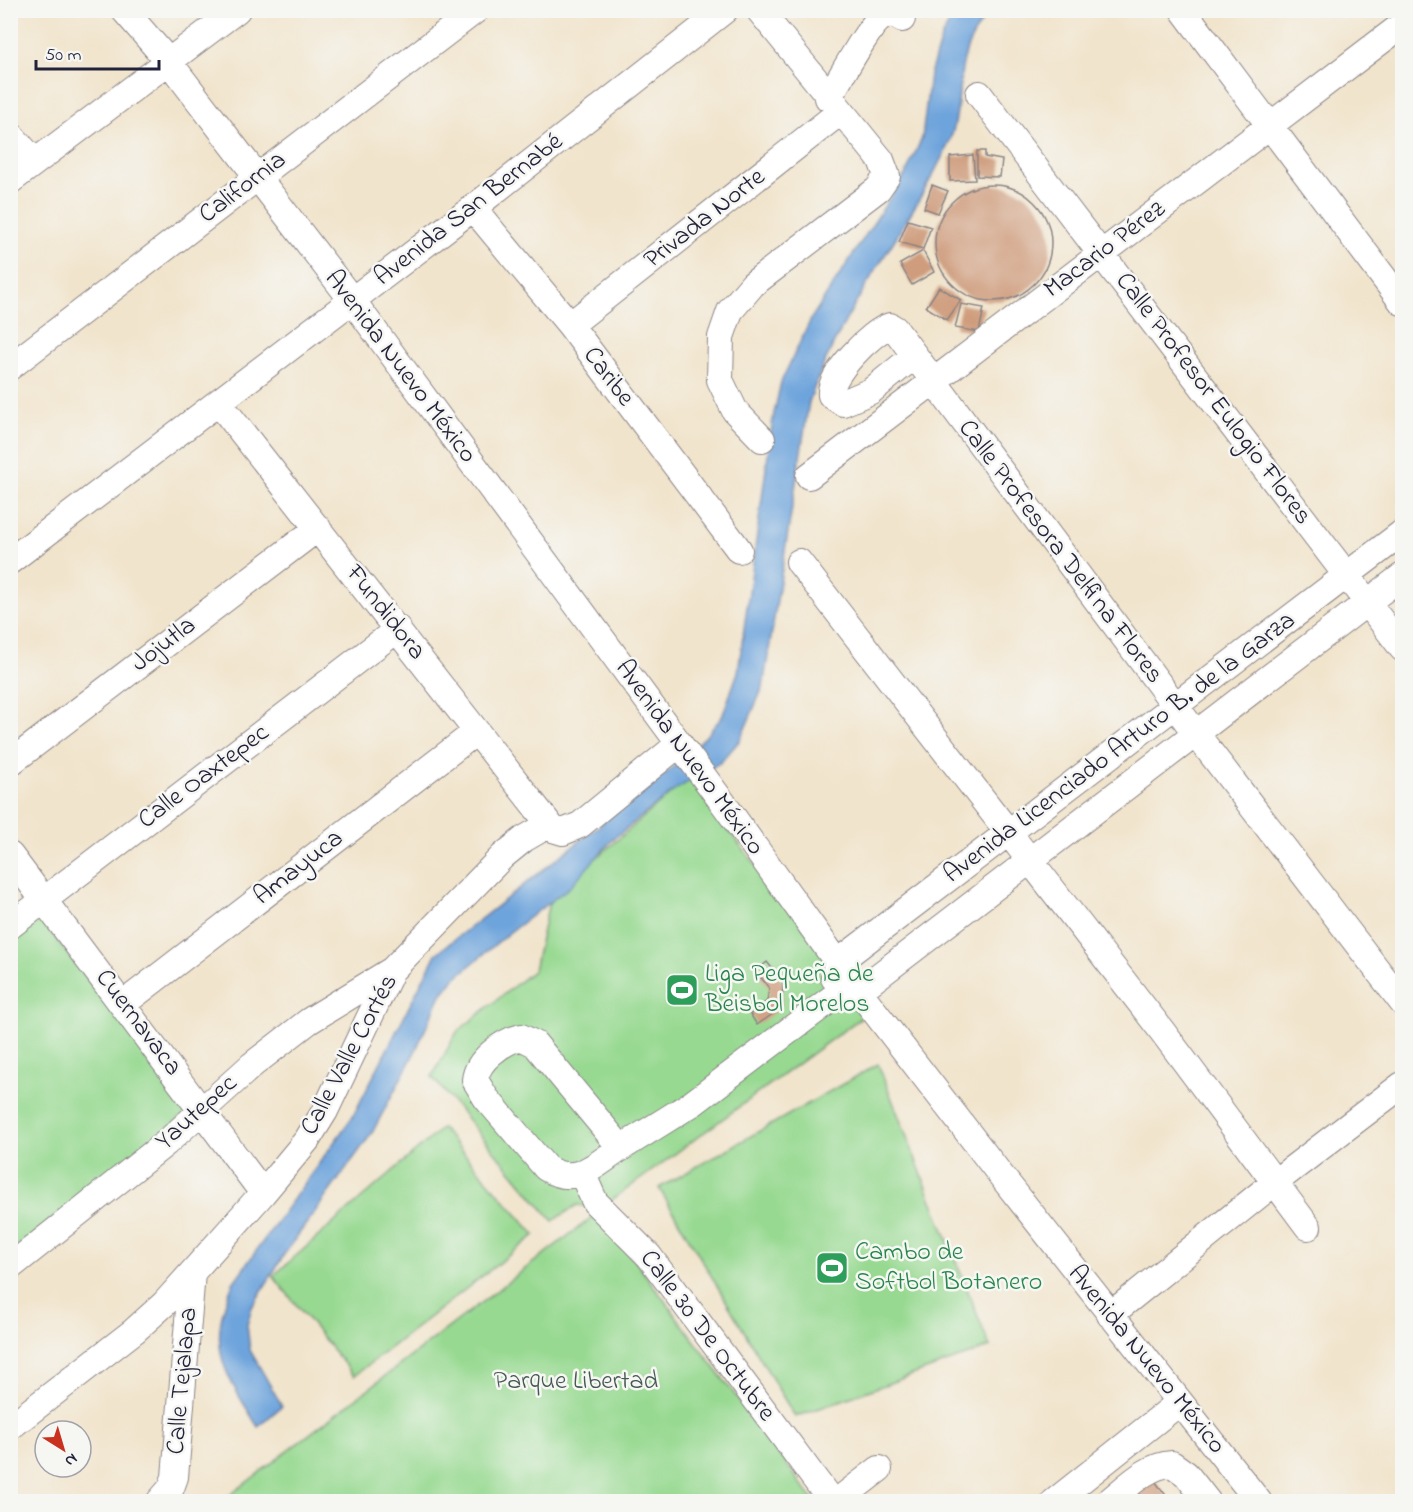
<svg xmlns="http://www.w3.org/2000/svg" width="1413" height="1512" font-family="'Indie Flower',sans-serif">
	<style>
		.green { fill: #97d991; stroke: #5c7e66; stroke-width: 1.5 }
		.water { fill: #6ea4dc; stroke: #48638c; stroke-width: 1.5 }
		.building { fill: #cf9d7e }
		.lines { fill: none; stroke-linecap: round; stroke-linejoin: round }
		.minor-casing { stroke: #8a8384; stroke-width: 28 }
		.minor { stroke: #fff; stroke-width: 26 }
		.labels { text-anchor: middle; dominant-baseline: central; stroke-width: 5; stroke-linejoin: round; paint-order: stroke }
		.street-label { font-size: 26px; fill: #22223b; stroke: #f6f6f2 }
		.leisure-label { font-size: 26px; fill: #27864d; stroke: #f6f6f2; text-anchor: start }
		.park-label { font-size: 26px; fill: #455955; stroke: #f6f6f2 }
	</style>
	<rect width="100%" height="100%" fill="#f6f6f2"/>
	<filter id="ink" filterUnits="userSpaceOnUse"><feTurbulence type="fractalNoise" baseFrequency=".0167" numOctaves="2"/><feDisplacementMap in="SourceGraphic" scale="12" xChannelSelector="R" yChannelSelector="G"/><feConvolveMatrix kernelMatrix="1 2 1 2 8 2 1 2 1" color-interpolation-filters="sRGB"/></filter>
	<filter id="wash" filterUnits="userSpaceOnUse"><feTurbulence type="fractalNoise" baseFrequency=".008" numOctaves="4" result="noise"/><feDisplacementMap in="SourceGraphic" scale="24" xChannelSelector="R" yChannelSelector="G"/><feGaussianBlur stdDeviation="1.35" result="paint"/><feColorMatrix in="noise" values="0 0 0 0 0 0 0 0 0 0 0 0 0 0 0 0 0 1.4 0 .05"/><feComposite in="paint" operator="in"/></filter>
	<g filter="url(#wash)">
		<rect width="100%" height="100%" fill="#f1e4cc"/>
		<path class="green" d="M687,777L870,1011L601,1208L577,1205L553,1221L432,1077L457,1032L534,970L550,898L675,790Z
			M38,917L192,1109L11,1252V937Z
			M878,1064L990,1347L795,1417L659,1188Z
			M442,1128L535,1235L354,1376L273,1276Z
			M594,1216L618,1238L814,1501L221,1502Z"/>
		<path class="water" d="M956,11H988C982,22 973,34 968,46C956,77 962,115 948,145C907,233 840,309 809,402L763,687L740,740L721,762L675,790L613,839L570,887L510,932L453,980L441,995L415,1052L372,1133L285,1253L252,1307L247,1325L250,1350L282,1406L258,1427C224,1372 205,1348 233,1283L353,1116L436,954L665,774L705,737L722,717L738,672L773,418L781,382L812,317L905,175L922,138L930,74L942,36Z"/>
		<g id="blocks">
			<path class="building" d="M977,151H985V157L1002,160L1000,177L977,176Z
				M973,155L975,180L950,181V157Z
				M932,185L948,191L938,213L924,208Z
				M935 243a58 58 0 1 1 116 0a58 58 0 1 1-116 0Z
				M908,220L931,227L923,249L899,242Z
				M923,251L934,272L912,285L900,264Z
				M939,287L961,300L947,320L926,307Z
				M961,304L984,308L979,332L955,328Z
				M767,962L783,982L782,1003L777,1011L757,1025L750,1014L767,1001L769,988L756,971Z
				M1152,1477L1171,1502H1145L1136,1489Z"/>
		</g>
	</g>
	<g filter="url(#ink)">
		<use href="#blocks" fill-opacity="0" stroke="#8a8384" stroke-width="1.5"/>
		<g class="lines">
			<g class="minor-casing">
				<path id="minor" d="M124,10L169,62L352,300L726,807L848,977L1003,1178L1259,1502
					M759,10L881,160L887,176L878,189L753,284L730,311L721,337L720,380L735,411L762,439
					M1183,10L1402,302
					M979,94L1402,648
					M828,98C839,82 868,26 881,18C889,13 895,14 902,19
					M10,134L35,162
					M10,181L237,10
					M473,208L570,325L739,550
					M570,325L840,112
					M914,356L871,391L843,403L831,395C828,376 872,331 890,326L895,329L1197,735L1402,1002
					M10,367L476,10
					M219,403L553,829L563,832L580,825L679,744
					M809,476L1402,25
					M10,561L473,208L725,10
					M799,562L1162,1031L1308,1227
					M10,763L318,528
					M10,855L263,1193
					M10,926L398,629
					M834,978L837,963L1402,533
					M123,1004L476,732
					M521,1037L535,1044L621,1148C595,1165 576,1187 546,1168L486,1098L475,1080C477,1060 502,1042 521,1037Z
					M621,1148L693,1103L831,999L859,991L1402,576
					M582,1173L595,1202L649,1256L832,1502
					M10,1267L166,1143L252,1065L309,1021L392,970
					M1110,1315L1275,1182L1402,1085
					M10,1427L134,1331L164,1304L263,1193L307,1140L325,1111L392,970L503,856L524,839L548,825
					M159,1502L171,1488L175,1477L192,1273
					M836,1502L879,1469
					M1054,1502L1180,1402
					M1108,1502C1127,1487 1147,1465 1172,1464L1186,1474L1208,1502"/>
			</g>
			<use href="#minor" class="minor"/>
		</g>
	</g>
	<defs>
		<g id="stadium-square" transform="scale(1.725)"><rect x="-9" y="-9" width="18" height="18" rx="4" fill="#2e9e5b" stroke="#f6f6f2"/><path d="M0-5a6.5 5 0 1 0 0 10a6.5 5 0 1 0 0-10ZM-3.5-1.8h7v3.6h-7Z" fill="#fff"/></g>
	</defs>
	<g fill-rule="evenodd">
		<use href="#stadium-square" x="682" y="990"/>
		<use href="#stadium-square" x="832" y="1268"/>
	</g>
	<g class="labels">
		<g class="street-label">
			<text transform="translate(243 188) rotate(-37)">California</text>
			<text transform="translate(469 210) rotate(-38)">Avenida San Bernabé</text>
			<text transform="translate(705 219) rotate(-38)">Privada Norte</text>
			<text transform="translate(1105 250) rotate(-37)">Macario Pérez</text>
			<text transform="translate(400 367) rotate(53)">Avenida Nuevo México</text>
			<text transform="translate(608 377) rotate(53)">Caribe</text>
			<text transform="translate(1213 399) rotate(53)">Calle Profesor Eulogio Flores</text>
			<text transform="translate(1060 552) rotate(53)">Calle Profesora Delfina Flores</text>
			<text transform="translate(385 613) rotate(52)">Fundidora</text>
			<text transform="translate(164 645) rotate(-37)">Jojutla</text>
			<text transform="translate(1120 748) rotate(-37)">Avenida Licenciado Arturo B. de la Garza</text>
			<text transform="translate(689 758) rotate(54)">Avenida Nuevo México</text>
			<text transform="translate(204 777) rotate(-37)">Calle Oaxtepec</text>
			<text transform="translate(299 868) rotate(-38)">Amayuca</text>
			<text transform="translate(138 1023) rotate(53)">Cuernavaca</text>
			<text transform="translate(350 1055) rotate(-62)">Calle Valle Cortés</text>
			<text transform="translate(197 1113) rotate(-42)">Yautepec</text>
			<text transform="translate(707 1336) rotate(53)">Calle 30 De Octubre</text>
			<text transform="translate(1146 1360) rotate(51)">Avenida Nuevo México</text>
			<text transform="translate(183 1381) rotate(-85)">Calle Tejalapa</text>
		</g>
		<g class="leisure-label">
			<text x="705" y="975">Liga Pequeña de<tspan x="705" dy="30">Beisbol Morelos</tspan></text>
			<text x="855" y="1253">Cambo de<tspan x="855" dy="30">Softbol Botanero</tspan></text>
		</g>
		<g class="park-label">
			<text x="576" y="1382">Parque Libertad</text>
		</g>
	</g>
	<rect width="1413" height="1512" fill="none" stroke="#f6f6f2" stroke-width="36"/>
	<g transform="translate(63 1449) rotate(143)"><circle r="28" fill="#f6f6f2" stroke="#a1a1a9" stroke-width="1.5"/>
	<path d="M0-4.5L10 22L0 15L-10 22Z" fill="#c8321e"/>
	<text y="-9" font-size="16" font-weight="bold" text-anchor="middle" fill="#22223b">N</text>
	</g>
	<path d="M36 60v9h123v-9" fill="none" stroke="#22223b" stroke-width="3"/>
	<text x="45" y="60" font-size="18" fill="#22223b" stroke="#f6f6f2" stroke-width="4.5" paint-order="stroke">50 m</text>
</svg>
